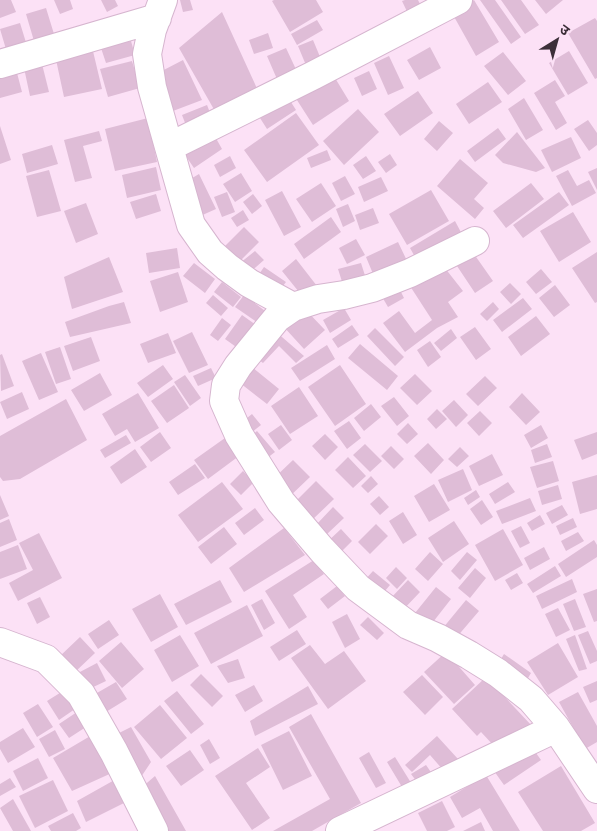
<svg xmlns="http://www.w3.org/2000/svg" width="597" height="831" font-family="'PT Sans','Noto Sans Devanagari',sans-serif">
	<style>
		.building { fill: #dfbdd7 }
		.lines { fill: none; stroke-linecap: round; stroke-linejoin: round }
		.minor-casing { stroke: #d6b5cf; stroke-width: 30 }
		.minor { stroke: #fff; stroke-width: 28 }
	</style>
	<rect width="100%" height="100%" fill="#fce1f6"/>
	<path class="building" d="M0,0H11L16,12L0,18Z
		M54,0H70L73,9L60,14Z
		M101,0H115L118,6L107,12Z
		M180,0H190L193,10L183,12Z
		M274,0H316L323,12L290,32L272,1Z
		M405,0H418L426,16L412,22L402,1Z
		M474,0L499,42L476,56L452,13Z
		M480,0H495L521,37L511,44Z
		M501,0H521L539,25L525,34Z
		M535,0H563L546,14Z
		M46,8L54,34L34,41L26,14Z
		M222,12L260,95L220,120L179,48Z
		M595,18L597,21V78L595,79L568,33Z
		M317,20L323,30L297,45L291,34Z
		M20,23L28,49L8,56L0,29Z
		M268,33L273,48L254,54L249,40Z
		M313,40L323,64L308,70L298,46Z
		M131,41L135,55L106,63L101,48Z
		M92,47L102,89L64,97L55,55Z
		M430,47L441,68L419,80L407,60Z
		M286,48L300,78L280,86L267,56Z
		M569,51L588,83L568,95L549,63Z
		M503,52L526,81L508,95L484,66Z
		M389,56L404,88L388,95L374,63Z
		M183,60L202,100L173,111L158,73Z
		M132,61L140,88L108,97L100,69Z
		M42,64L49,92L30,96L24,68Z
		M369,71L377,89L362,96L354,78Z
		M17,73L22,92L0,98V78Z
		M332,73L349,101L313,125L295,97Z
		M555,80L565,96L555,102L567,123L556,130L534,93Z
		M488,82L502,102L469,124L456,104Z
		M418,91L433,113L400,136L384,114Z
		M524,98L543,130L526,140L508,109Z
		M289,99L296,110L267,129L260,118Z
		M207,105L214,123L189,133L182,115Z
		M358,109L379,132L344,165L323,141Z
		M296,113L319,145L267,182L244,150Z
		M148,118L157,162L115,171L105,129Z
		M588,120L597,133V145L589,151L574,129Z
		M439,121L453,133L437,151L424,139Z
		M0,126L11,160L0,164Z
		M498,128L506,139L475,162L467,151Z
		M99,131L102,141L83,146L92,178L75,182L64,140Z
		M517,132L545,168L536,172L503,163L495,155Z
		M213,133L222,149L194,168L183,152Z
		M571,137L581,158L552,172L541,150Z
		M52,145L58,164L27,173L22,154Z
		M327,150L331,160L311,168L307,158Z
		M390,154L397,165L386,173L378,162Z
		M230,156L236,168L220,177L214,165Z
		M366,156L376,171L363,179L353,165Z
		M460,159L488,183L474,199L484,208L475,219L437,186Z
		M156,167L161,190L127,198L122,175Z
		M597,168V190L588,172Z
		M49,170L61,211L37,217L26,176Z
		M568,170L577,186L589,180L596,193L572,206L556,176Z
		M241,173L252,191L235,202L223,184Z
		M199,174L216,209L198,217L182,184Z
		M345,176L355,194L341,201L332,183Z
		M381,177L388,191L364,202L358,187Z
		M321,183L336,206L312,222L296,199Z
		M531,183L544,199L506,228L493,211Z
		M431,190L449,221L407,245L389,214Z
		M282,191L301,227L284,236L265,200Z
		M227,192L235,212L222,217L214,197Z
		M559,192L569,205L523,238L513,225Z
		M156,194L161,211L136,219L130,202Z
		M253,194L262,206L252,214L243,202Z
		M86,203L98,234L76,243L64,211Z
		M348,204L355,221L343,227L336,209Z
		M373,208L379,223L360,230L355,215Z
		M243,210L249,220L237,227L231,218Z
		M573,212L591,242L559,262L540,231Z
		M331,217L341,232L304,259L294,244Z
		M455,221L464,238L419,264L410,248Z
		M244,227L259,242L236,265L221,250Z
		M356,239L365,255L347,264L339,248Z
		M398,242L409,265L376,281L366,257Z
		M177,248L180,268L149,273L146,253Z
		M255,251L264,260L249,273L240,263Z
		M597,252V302L595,303L572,268Z
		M474,254L493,281L475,293L457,266Z
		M109,257L123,292L72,309L64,277Z
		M296,259L317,286L303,297L282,271Z
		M194,263L215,279L205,293L183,276Z
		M361,263L368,285L345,291L338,269Z
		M441,263L463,291L448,302L458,317L437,328L405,352L383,323L399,311L415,333L432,320L410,286Z
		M264,267L286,282L276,295L255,280Z
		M541,269L552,282L536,294L526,282Z
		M178,272L188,302L160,312L150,281Z
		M222,282L241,297L233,307L214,292Z
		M510,283L521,294L511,304L500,292Z
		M555,285L570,305L554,317L539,298Z
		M398,286L404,298L388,307L381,295Z
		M213,295L228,308L221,316L206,303Z
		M244,295L269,314L261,325L235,307Z
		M523,298L532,309L502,332L493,320Z
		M124,302L131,323L70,337L65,322L109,306Z
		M493,302L499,309L487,321L480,314Z
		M303,307L325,330L304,349L283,326Z
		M344,308L351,320L330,333L323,320Z
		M242,315L256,325L239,349L225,339Z
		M536,316L550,334L521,356L508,337Z
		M222,318L231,325L218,341L210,335Z
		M352,325L359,335L338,348L332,339Z
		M475,327L491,349L476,360L460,337Z
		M375,328L404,357L395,366L367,336Z
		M451,329L457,338L441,351L434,343Z
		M275,331L304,356L296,363L279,346L263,363L254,356Z
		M192,332L208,365L189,373L173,341Z
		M168,333L176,353L148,363L140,344Z
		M91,337L100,361L73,371L64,346Z
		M430,341L441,357L428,367L417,350Z
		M360,344L398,376L387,390L348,358Z
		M327,345L335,359L300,381L291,368Z
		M60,347L71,379L56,384L45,352Z
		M41,353L58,392L39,400L22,361Z
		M2,354L14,386L1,391L0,355Z
		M163,365L173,379L148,397L137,383Z
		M340,365L366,404L335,426L308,387Z
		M252,367L279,389L267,404L240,383Z
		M211,368L216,378L198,386L193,376Z
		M100,373L112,395L84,411L71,390Z
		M415,374L432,391L417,405L400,388Z
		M185,375L201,398L190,406L174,382Z
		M485,376L497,388L478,406L466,394Z
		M174,385L189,408L167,423L151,401Z
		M299,387L318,416L290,434L271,406Z
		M22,392L29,409L7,419L0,402Z
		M138,393L159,428L135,442L127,429L115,436L102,414Z
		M522,393L540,412L526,425L509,407Z
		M394,397L409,416L397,426L381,406Z
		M66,399L87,440L20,479L3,481L0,477V436Z
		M454,400L468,415L456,427L442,411Z
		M371,404L381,417L364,431L354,418Z
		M437,409L447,419L436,429L427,419Z
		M480,411L492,423L479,436L467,423Z
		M252,414L261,425L246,437L237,426Z
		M349,421L361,438L347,449L334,431Z
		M408,423L418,434L407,444L397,434Z
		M281,425L292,440L279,450L268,434Z
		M541,425L548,438L531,448L524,435Z
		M257,431L275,452L262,462L245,441Z
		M160,432L171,448L151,462L140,447Z
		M597,432V454L582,460L574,440Z
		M325,434L338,447L325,460L312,446Z
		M126,435L131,443L105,458L100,450Z
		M225,438L239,456L208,479L194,460Z
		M428,443L444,460L431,474L414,456Z
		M365,444L382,461L370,472L353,455Z
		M547,444L552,457L535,463L531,450Z
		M391,446L404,459L394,469L381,456Z
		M460,447L469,456L457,467L448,459Z
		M135,449L147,467L121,484L110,467Z
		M492,454L503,475L479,486L469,466Z
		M348,457L366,476L353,488L335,470Z
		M293,460L310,477L287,499L270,482Z
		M553,461L559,481L537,488L530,467Z
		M195,464L205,478L178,495L169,482Z
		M463,469L472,490L448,502L438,480Z
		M243,471L254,482L241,495L230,484Z
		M597,475V509L580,514L572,482Z
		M371,476L378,484L368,493L361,486Z
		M316,481L334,499L311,521L293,504Z
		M222,482L243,509L198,542L178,515Z
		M508,482L515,492L495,504L489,494Z
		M434,484L450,510L429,522L414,496Z
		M558,485L562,499L542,505L538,491Z
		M476,490L480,497L468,505L464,498Z
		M0,495L9,516L0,520Z
		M379,496L389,507L380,515L370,504Z
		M530,498L536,511L502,524L496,511Z
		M482,500L493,517L481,525L470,509Z
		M562,505L568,515L552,524L546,513Z
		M333,507L344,518L326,535L316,525Z
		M255,508L264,520L244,535L235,523Z
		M403,512L417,535L403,544L389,521Z
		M540,515L545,524L532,531L527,523Z
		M573,518L577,527L560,535L556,526Z
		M9,519L17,540L0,547V523Z
		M454,521L469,544L443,562L428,538Z
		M376,524L388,536L370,554L358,542Z
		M521,526L530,543L520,548L511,531Z
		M224,527L237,544L211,564L198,547Z
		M284,528L305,555L244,592L229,568Z
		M341,529L352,541L338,555L326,543Z
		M503,529L523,565L495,581L475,545Z
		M578,532L584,541L566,551L561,541Z
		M39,533L62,578L18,601L9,583L33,570L19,543Z
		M594,540L597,545V557L566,577L558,564Z
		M18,545L27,569L0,579V552Z
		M544,547L550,559L530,570L524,558Z
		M430,552L443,564L428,581L415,569Z
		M467,552L477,560L460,580L451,571Z
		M314,560L324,574L293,595L307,617L289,629L265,591Z
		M555,566L561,576L533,593L527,584Z
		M396,567L407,578L397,589L386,578Z
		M475,568L486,578L470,598L458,588Z
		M373,571L390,585L379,598L362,583Z
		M517,573L523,583L511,590L505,580Z
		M572,579L577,592L542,609L536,596Z
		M220,580L232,602L186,625L174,604Z
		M408,580L420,592L402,611L390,599Z
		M337,586L345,596L328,609L320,599Z
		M436,587L451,599L426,631L411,618Z
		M597,589V621L594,622L583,594Z
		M160,594L178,627L151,642L132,609Z
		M40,597L50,617L37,624L27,603Z
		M262,599L275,623L264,630L251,605Z
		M575,599L586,627L574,631L563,604Z
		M466,600L479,611L450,645L438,634Z
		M247,605L263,636L211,664L194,633Z
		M558,608L570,630L556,637L545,614Z
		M347,614L360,639L345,648L332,622Z
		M368,617L384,633L377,640L360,625Z
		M109,620L119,635L98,649L88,634Z
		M297,630L306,644L279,661L270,647Z
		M588,631L597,651V661L590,664L578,635Z
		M180,635L199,666L172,682L154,650Z
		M575,635L587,669L579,671L566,639Z
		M80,637L95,653L74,673L59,657Z
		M121,642L144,669L122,688L99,661Z
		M558,643L578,677L548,695L527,662Z
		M310,645L325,664L344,651L366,681L328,709L291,658Z
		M446,652L475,685L454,704L424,672Z
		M504,654L531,673L525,683L498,664Z
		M238,659L245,678L228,683L217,666Z
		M97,663L106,681L87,690L78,673Z
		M201,674L223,696L212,707L190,685Z
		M422,675L443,697L425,715L403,692Z
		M486,677L532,726L495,747L481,732L477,736L452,709Z
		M597,681V700L590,703L583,687Z
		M116,682L127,699L101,715L90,697Z
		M254,685L263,701L245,712L235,695Z
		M308,686L318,704L255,736L250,721Z
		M63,691L75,709L59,720L47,701Z
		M177,691L204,724L191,734L164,701Z
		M578,692L597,726V742L585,749L559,702Z
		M38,704L53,727L37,737L23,713Z
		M160,705L187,738L161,759L134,727Z
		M77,712L86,727L69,738L59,724Z
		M311,714L361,803L312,831H273L330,799L289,727Z
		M131,727L151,762L139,780L111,737Z
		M23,728L35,747L8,763L0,749V742Z
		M55,730L65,749L49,757L39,739Z
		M289,731L312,776L283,790L261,745Z
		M92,735L114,772L72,791L53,758Z
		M437,736L458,759L444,771L430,755L412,772L405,765Z
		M209,739L220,758L210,764L200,745Z
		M531,746L541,760L504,785L494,771Z
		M258,748L270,767L246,783L270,818L252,830L215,776Z
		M190,750L204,770L181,786L166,766Z
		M369,752L386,783L376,788L359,758Z
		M395,757L413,786L405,792L387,762Z
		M38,758L48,778L23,791L13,771Z
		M426,765L435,778L420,786L411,774Z
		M561,766L595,823L581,831H543L518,792Z
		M486,775L520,831H493L480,808L462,818L450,797Z
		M155,776L186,831H168L141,788Z
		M10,778L16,787L0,796V784Z
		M118,778L132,799L86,822L77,801Z
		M53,780L68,811L35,828L19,796Z
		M13,799L31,831H13L0,808Z
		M442,801L455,827L447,831H427L418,813Z
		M73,813L81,828L76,831H51L48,826Z
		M481,822L485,831H463Z"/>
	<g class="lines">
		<g class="minor-casing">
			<path id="minor" d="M163,0L152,30L147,54L152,87L191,225L210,252L227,267L249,283L293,307
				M0,64L157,18
				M169,147L314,75L458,0
				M475,241L410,273L372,288L344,295L318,299L293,307L277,318L238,366L226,385L224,401L239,435L281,502L322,550L358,588L408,625L438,638L469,655L498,673L531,699L556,728L597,789
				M0,642L46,659L81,694L114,752L154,831
				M340,831L556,728"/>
		</g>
		<use href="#minor" class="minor"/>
	</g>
	<g transform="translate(557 40) rotate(37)" stroke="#fce1f6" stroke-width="4" paint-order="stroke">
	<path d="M0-4L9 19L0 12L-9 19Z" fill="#3c2f39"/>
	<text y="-8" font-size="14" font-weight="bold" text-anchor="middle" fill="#3c2f39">उ</text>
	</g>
</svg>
